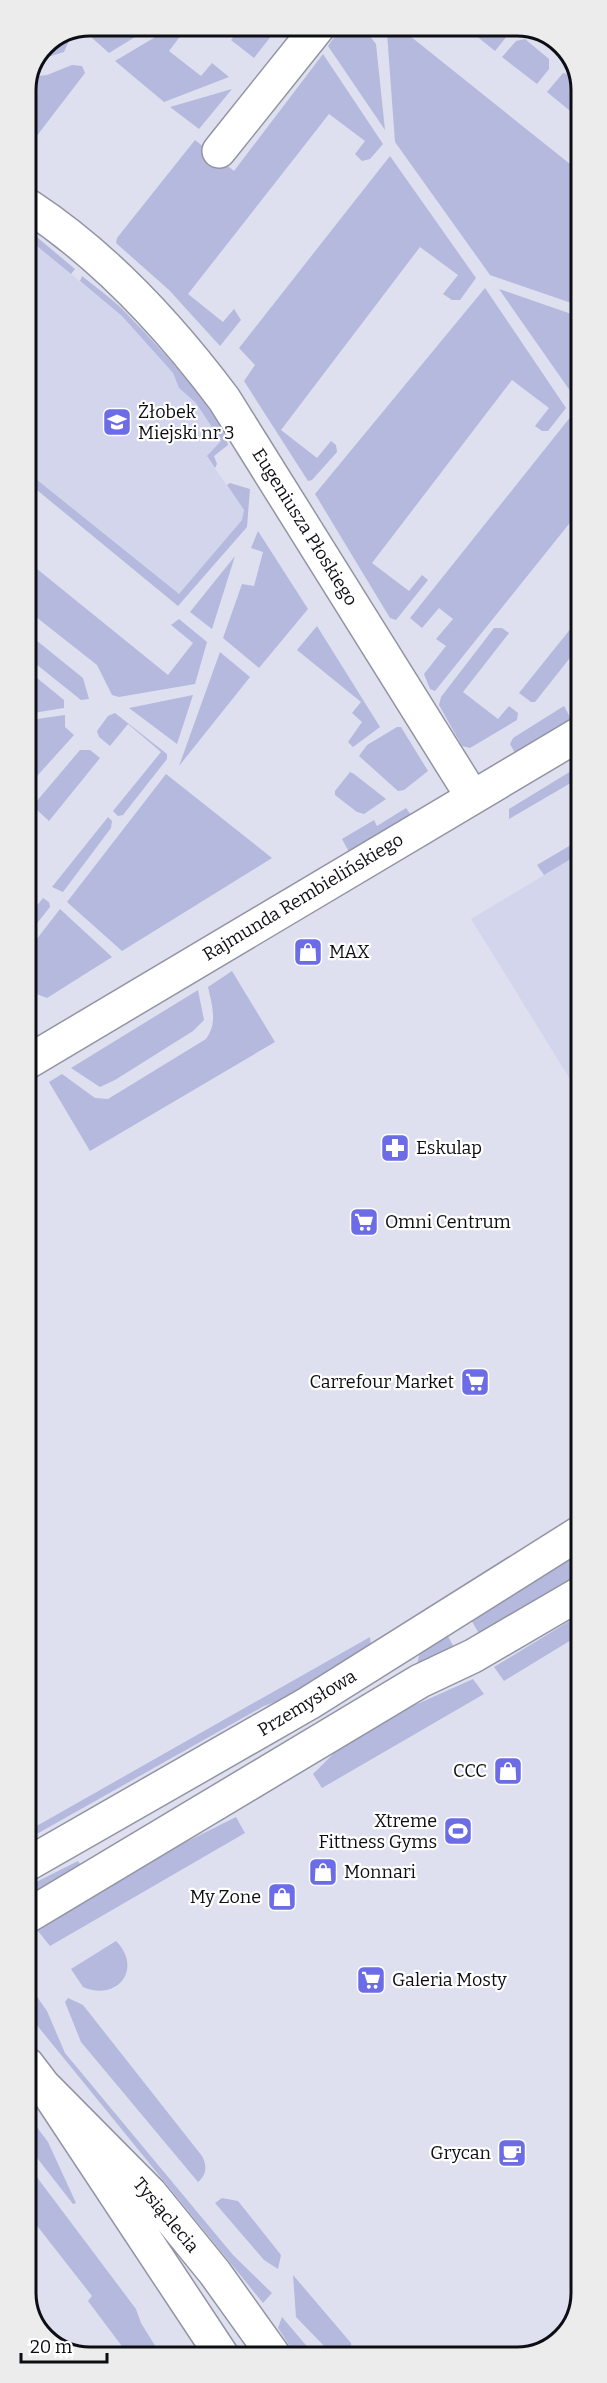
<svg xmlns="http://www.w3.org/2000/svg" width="607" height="2383" font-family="Bitter,serif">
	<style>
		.built { fill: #d2d5ec }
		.green { fill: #b4b9dd }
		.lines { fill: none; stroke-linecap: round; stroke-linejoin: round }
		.minor-casing { stroke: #9294a3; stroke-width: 36 }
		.minor { stroke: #fff; stroke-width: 33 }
		.labels { text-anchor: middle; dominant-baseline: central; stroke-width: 4.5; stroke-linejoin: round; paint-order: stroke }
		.poi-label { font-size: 18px; fill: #0d0e13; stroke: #fff; text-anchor: start }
		.street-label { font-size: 18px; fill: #0d0e13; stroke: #fff }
		.rim { fill: none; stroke: #0d0e13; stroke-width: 3 }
	</style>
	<rect width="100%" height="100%" fill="#dee0f0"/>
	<path class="built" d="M26,237L122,316L173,373L179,388L196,403L221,441L207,457L244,510L242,520L179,595L26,471Z
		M581,853V1097L471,919Z"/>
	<path class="green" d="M90,26H153L109,53L82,29Z
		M168,26H188L169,51L201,76L212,63L229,77L164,102L115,61L162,33Z
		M242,26H279L254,58L231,40Z
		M342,26H362L376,44L385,130L328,46Z
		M393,26H417L410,36L580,172V306L490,275L395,142L387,33Z
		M464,26H508L507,36L495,51Z
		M68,35V43L64,52L38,60L44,44Z
		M525,39L549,59V69L537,84L502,57L516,41Z
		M323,54L383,144L370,159L362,161L355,154L365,141L329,114L188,294L223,322L234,309L241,320L220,346L169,290L116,243L117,238L195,140L234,171Z
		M72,65L82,66L85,73L26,150V89L31,77L47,75Z
		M563,73L572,75L580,82V119L547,92Z
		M232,89L199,129L170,107Z
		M390,156L476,278L460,300H452L443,294L458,275L420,247L281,430L317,458L331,441L336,445L337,452L312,480L308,481L244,381L255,365L239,348Z
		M26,228L75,269L71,274L26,237Z
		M82,276C94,286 107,295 118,305C142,328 224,415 228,445L214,456L217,464L215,468L207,456L221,441L196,403L179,388L173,373L122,316L80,281Z
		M485,288L566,408L548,431H542L535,426L549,408L512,380L372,563L409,591L422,575L428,580L396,620L390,618L315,494Z
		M499,289L580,317L581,509L435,691L430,689L424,674L446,646L436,639L453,619L439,608L422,628L410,618L580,405Z
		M26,471L179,594L242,520L244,510L227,485L230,483L250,489L247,527L178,606L26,481Z
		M258,531L308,609L259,668L223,638L242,584L254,586L263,552L251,548Z
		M235,556L212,629L190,612Z
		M26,560L168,675L193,643L171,625L179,619L207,642L195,684L119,697L112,695L97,665L26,609Z
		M576,622L581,625V644L535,702H531L519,693Z
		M317,626L380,727L353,747L348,742L362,722L352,713L361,702L297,650Z
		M494,628H502L509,633L463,692L498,719L509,706L518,713L517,720L470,748L462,746L439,705L441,697Z
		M26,632L83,678L89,699L81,700L26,656Z
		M220,652L250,677L179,766Z
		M26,669L64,700V708L27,714Z
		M193,695L177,744L129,708Z
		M564,706L571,719L515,753L510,744L513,738Z
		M115,713L167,754V759L123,815L118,816L113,811L161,752L128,724L110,746L99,737L97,731L108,716Z
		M65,715V727L74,735L38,775L26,779V731L30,720Z
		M397,727H401L428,771L404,790L398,791L359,756L367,745Z
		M80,750H90L100,758L49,821L36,809V802Z
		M581,765V777L509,819V809Z
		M350,772L354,774L386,799L364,814L357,812L335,795V791Z
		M166,774L272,858L122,951L67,902Z
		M406,808L411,815L349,852L342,839L374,820L377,826Z
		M108,817L112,821L111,828L63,892L52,887Z
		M581,839V853L544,875L537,865Z
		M43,898L49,902L50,907L26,937V919Z
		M60,909L112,957L47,998L26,990V953Z
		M232,971L275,1042L90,1151L49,1082L62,1074L95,1098L108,1099L206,1039C218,1023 212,1005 208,987Z
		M198,990L204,1020L193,1031L115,1080L100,1087L71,1068Z
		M581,1552V1577L481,1637L467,1613Z
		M581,1614V1634L504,1681L494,1667Z
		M444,1629L456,1651L415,1674L420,1651Z
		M370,1637L371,1647L319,1687L264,1706L26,1840V1832Z
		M473,1679L484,1694L322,1788L313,1774L355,1732Z
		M236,1817L245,1833L50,1946L38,1931L138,1866Z
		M78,1861L81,1865L26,1900V1887Z
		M116,1941C143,1968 118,2002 83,1987L71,1969Z
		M26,1981L47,2011L65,2053L233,2255L272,2293L263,2303L27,2013Z
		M68,1998L83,2005L202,2156C207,2165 207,2175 198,2182L81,2042L65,2002Z
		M27,2114L48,2142L76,2203L73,2204L27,2145Z
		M27,2164L136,2309L141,2323L162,2357H130L88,2301L92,2296L27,2213Z
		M222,2198L238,2201L281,2255L278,2269L264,2260L215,2203Z
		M293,2275L351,2343L352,2354L343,2357L326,2348L296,2317Z
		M282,2317L316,2357H297L278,2328Z"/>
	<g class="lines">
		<g class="minor-casing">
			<path id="minor" d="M219,151L319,26
				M30,207C106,257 170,327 224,399L472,796
				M26,1063L581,733
				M26,1865L309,1703L581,1532
				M26,1917L420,1681L473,1656L581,1593
				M27,2064L43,2085L223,2357
				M43,2085L150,2193L215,2273L275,2357"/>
		</g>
		<use href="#minor" class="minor"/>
	</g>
	<defs>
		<g id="school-square" transform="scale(1.5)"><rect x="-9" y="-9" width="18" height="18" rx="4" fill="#6b6ce6" stroke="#fff"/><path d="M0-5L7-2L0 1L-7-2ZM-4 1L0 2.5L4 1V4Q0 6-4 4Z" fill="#fff"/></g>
		<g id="shop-square" transform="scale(1.5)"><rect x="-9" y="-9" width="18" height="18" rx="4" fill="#6b6ce6" stroke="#fff"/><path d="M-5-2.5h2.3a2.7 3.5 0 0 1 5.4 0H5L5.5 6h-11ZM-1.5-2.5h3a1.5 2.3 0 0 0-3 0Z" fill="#fff"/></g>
		<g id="pharmacy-square" transform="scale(1.5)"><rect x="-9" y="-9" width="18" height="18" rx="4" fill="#6b6ce6" stroke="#fff"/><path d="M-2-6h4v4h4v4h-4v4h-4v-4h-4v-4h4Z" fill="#fff"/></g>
		<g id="supermarket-square" transform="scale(1.5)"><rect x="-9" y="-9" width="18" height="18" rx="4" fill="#6b6ce6" stroke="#fff"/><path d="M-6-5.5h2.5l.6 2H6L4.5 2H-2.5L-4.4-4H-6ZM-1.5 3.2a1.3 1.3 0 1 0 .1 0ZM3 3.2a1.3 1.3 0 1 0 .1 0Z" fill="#fff"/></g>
		<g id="stadium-square" transform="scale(1.5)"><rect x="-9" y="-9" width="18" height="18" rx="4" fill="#6b6ce6" stroke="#fff"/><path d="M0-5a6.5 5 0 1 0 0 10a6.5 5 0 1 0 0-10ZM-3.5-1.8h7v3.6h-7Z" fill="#fff"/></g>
		<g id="cafe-square" transform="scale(1.5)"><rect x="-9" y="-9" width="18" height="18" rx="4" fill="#6b6ce6" stroke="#fff"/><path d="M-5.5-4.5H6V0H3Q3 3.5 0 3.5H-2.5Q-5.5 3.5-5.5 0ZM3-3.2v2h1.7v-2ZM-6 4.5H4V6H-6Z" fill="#fff"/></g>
	</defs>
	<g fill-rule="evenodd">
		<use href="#school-square" x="117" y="422"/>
		<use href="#shop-square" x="308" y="952"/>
		<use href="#pharmacy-square" x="395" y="1148"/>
		<use href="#supermarket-square" x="364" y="1222"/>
		<use href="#supermarket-square" x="475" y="1382"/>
		<use href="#shop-square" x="508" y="1771"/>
		<use href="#stadium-square" x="458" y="1831"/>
		<use href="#shop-square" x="323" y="1872"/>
		<use href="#shop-square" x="282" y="1897"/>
		<use href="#supermarket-square" x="371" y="1980"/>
		<use href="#cafe-square" x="512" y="2153"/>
	</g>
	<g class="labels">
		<g class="poi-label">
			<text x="138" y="412">Żłobek<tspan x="138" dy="21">Miejski nr 3</tspan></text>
			<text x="329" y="952">MAX</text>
			<text x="416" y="1148">Eskulap</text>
			<text x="385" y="1222">Omni Centrum</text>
			<text x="454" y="1382" text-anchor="end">Carrefour Market</text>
			<text x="487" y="1771" text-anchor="end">CCC</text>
			<text x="437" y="1821" text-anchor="end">Xtreme<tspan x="437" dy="21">Fittness Gyms</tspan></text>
			<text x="344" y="1872">Monnari</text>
			<text x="261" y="1897" text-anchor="end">My Zone</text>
			<text x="392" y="1980">Galeria Mosty</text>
			<text x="491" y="2153" text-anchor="end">Grycan</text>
		</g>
		<g class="street-label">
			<text transform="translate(305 527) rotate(58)">Eugeniusza Płoskiego</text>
			<text transform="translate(303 897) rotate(-31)">Rajmunda Rembielińskiego</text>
			<text transform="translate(307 1703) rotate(-31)">Przemysłowa</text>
			<text transform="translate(166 2215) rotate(50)">Tysiąclecia</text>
		</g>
	</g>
	<path d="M0 0H607V2383H0ZM90 36H517A54 54 0 0 1 571 90V2293A54 54 0 0 1 517 2347H90A54 54 0 0 1 36 2293V90A54 54 0 0 1 90 36Z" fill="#ececec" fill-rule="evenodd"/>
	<path class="rim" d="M90 36H517A54 54 0 0 1 571 90V2293A54 54 0 0 1 517 2347H90A54 54 0 0 1 36 2293V90A54 54 0 0 1 90 36Z"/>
	<path d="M21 2353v9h86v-9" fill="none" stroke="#0d0e13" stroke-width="3"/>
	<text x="30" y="2353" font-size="18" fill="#0d0e13" stroke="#ffffff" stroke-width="4.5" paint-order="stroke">20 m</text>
</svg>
